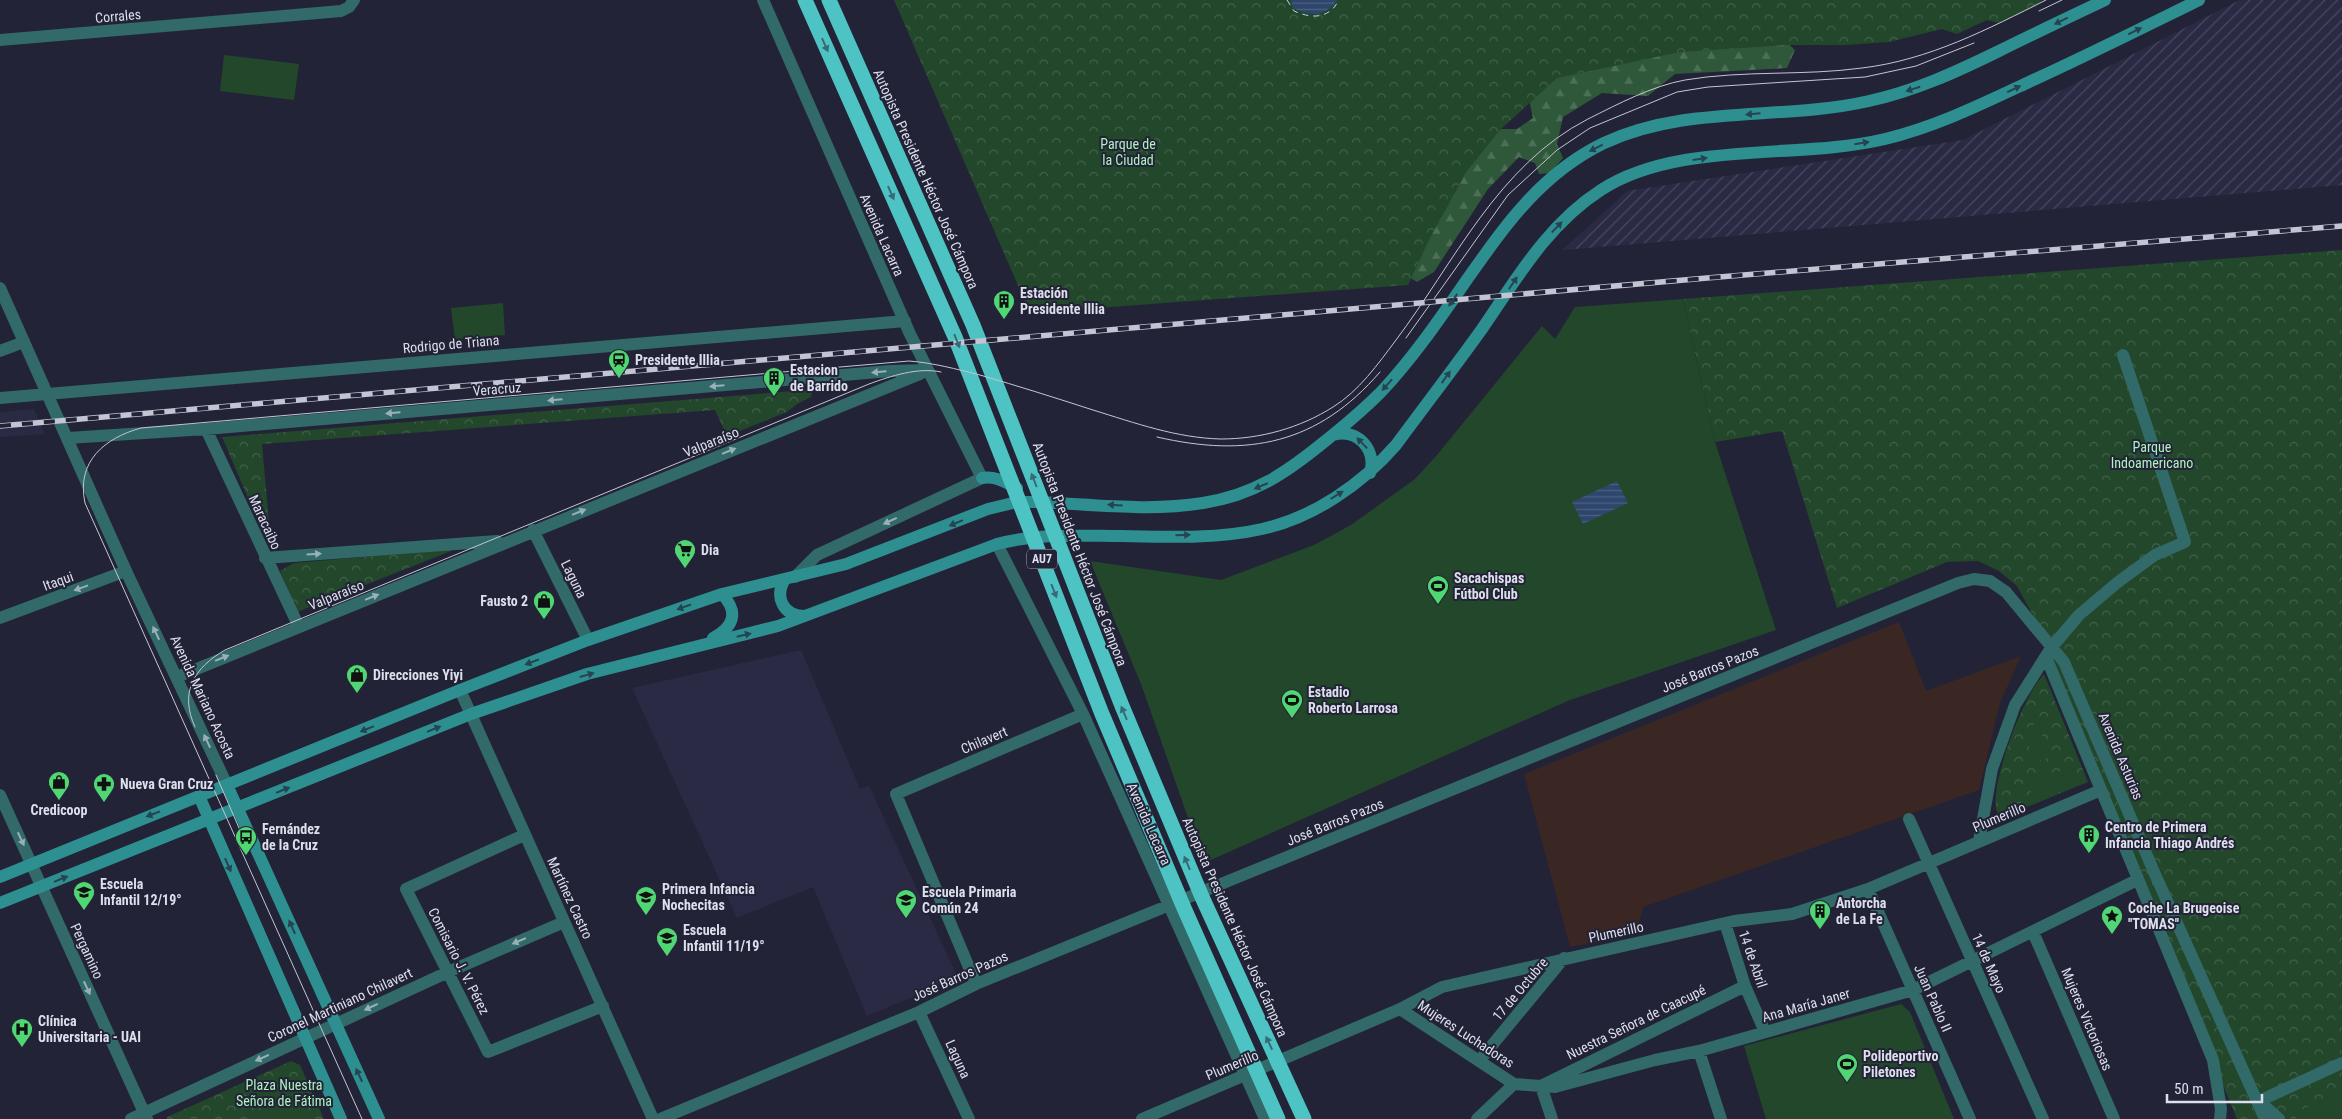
<svg xmlns="http://www.w3.org/2000/svg" width="2342" height="1119" font-family="'Roboto Condensed',sans-serif">
	<style>
		.commercial { fill: #3a2724 }
		.industrial { fill: url(#industrial-furrows) }
		.built { fill: #2a2a44 }
		.forest { fill: url(#forest-firs) }
		.park { fill: url(#park-crowns) }
		.garden { fill: #22472b }
		.water { fill: url(#water-rules) }
		.lines { fill: none; stroke-linecap: round; stroke-linejoin: round }
		.ferry { stroke: #b8d1f7; stroke-width: 1; stroke-dasharray: 6 5; stroke-linecap: butt }
		.minor { stroke: #326969; stroke-width: 12 }
		.tertiary { stroke: #326969; stroke-width: 12 }
		.secondary { stroke: #2d8f8f; stroke-width: 12 }
		.motorway { stroke: #4ec3c3; stroke-width: 15 }
		.tram { stroke: #c4c5d4; stroke-width: 1 }
		.rail-casing { stroke: #c4c5d4; stroke-width: 5.5 }
		.rail { stroke: #232337; stroke-width: 4; stroke-dasharray: 11; stroke-linecap: butt }
		.oneway { fill: #264351 }
		.oneway2 { fill: #366b76 }
		.oneway3 { fill: #99b0b8 }
		.labels { text-anchor: middle; dominant-baseline: central; stroke-width: 4; stroke-linejoin: round; paint-order: stroke }
		.shield { fill: #232337; stroke: #a6a7b6; stroke-width: 1 }
		.shield-label { font-size: 12px; font-weight: bold; fill: #dedfed }
		.street-label { font-size: 14px; fill: #dedfed; stroke: #232337 }
		.park-label { font-size: 14px; fill: #aef2bd; stroke: #232337 }
		.poi-label { font-size: 14px; font-weight: bold; fill: #dedfed; stroke: #232337; text-anchor: start }
	</style>
	<defs>
		<pattern id="industrial-furrows" width="10" height="10" patternUnits="userSpaceOnUse" patternTransform="scale(1.25)"><rect width="10" height="10" fill="#2a2a44"/><path d="M-1 1l2-2M0 10L10 0M9 11l2-2" fill="none" stroke="#48485f"/></pattern>
		<pattern id="forest-firs" width="22" height="20" patternUnits="userSpaceOnUse" patternTransform="scale(1.25)"><rect width="22" height="20" fill="#2e5839"/><path d="M5 1l3.5 6h-7zM16 11l3.5 6h-7z" fill="#4c7056"/></pattern>
		<pattern id="park-crowns" width="20" height="18" patternUnits="userSpaceOnUse" patternTransform="scale(1.25)"><rect width="20" height="18" fill="#22472b"/><path d="M2 6a3 3 0 1 1 6 0M12 15a3 3 0 1 1 6 0" fill="none" stroke="#42614a"/></pattern>
		<pattern id="water-rules" width="6" height="5" patternUnits="userSpaceOnUse" patternTransform="scale(1.25)"><rect width="6" height="5" fill="#2f466c"/><path d="M0 2.5h6" fill="none" stroke="#4d6081"/></pattern>
	</defs>
	<rect width="100%" height="100%" fill="#232337"/>
	<path class="commercial" d="M1899,622L1926,691L2021,656L2000,703L1979,790L1643,907L1636,934L1570,947L1524,774Z"/>
	<path class="industrial" d="M2240,0H2342V185L1563,250L1627,191L1963,140Z"/>
	<path class="built" d="M34,409L45,434L0,437V412Z
		M801,650L860,789L869,786L958,978L867,1016L813,887L737,918L632,688Z"/>
	<path class="forest" d="M1781,37L1795,50L1787,68L1675,74L1648,96L1602,93L1563,117L1557,144L1563,158L1550,173L1539,174L1535,163L1519,157L1488,189L1434,272L1417,282L1391,266L1486,129H1517L1533,118L1528,95L1540,67Z"/>
	<path class="park" d="M894,0H2042L2036,6L1999,23L1987,20L1957,34L1942,29L1889,42L1846,45H1787L1680,52L1557,78L1499,131L1467,171L1430,238L1408,285L1030,313Z
		M2342,250V1119H2237L2046,657L2051,648L2017,586L1999,571L1978,561L1947,562L1837,608L1782,431L1715,442L1683,299Z
		M807,390L812,393L811,397L797,404L787,412L727,436L715,410L262,444L270,534L263,533L222,437Z
		M456,549L297,612L280,571L294,563Z
		M2044,674L2088,782L2000,818C1999,815 1996,811 1996,807C1992,778 2024,694 2044,674Z
		M291,1061L300,1065L324,1119H167V1117Z"/>
	<path class="garden" d="M224,55L299,64L294,100L220,91Z
		M1683,299L1715,442L1776,630L1570,700L1204,863L1141,684L1090,561L1221,580L1314,545L1351,525L1415,479L1437,455L1542,326L1555,339L1575,307Z
		M503,303L505,335L455,339L451,308Z
		M2037,723L2051,756L2036,762L2022,730Z
		M2071,767L2078,785L2035,802L2028,784Z
		M1901,1004L1910,1012L1954,1119H1766L1744,1046Z
		M291,1081L308,1119H265L255,1097Z
		M2342,1091V1119H2296L2295,1113Z"/>
	<path class="water" d="M1291,0H1337C1324,18 1312,16 1293,8Z
		M1617,481L1628,503L1583,524L1572,502Z"/>
	<g class="lines">
		<path class="ferry" d="M1287,0L1294,11C1312,19 1329,19 1339,0"/>
		<path class="minor" d="M763,0L910,334L982,478
			M0,40L341,11L349,7L354,0
			M0,351L24,342
			M0,398L905,321
			M206,429L299,627
			M68,438L206,429L890,371L928,370
			M533,530L588,640
			M997,544L1083,714L1265,1119
			M265,558L497,541
			M0,618L126,571
			M2046,657L2213,1060L2221,1109L2220,1119
			M177,677L920,374
			M460,690L653,1119
			M0,795L147,1119
			M1909,819L2043,1119
			M524,835L406,889L488,1052L603,1006
			M1979,841L1992,769L2015,705L2051,648L2079,615L2118,582L2155,555L2185,542L2123,355
			M1868,889L1970,1119
			M1725,923L1745,986L1765,1032
			M2033,932L2114,1119
			M976,984L896,794L1083,714
			M1400,1009L1514,1084
			M919,1012L969,1119
			M1699,1051L1721,1119
			M1479,1061L1564,958
			M131,1119L448,972L564,922
			M660,1119L919,1012L976,984L1958,583L1974,579L1990,581L2006,592L2064,662L2154,872L2265,1119
			M1142,1119L1400,1009L1442,987L1734,921L1792,914L1868,889L2101,790
			M1477,1119L1514,1084L1555,1087L1655,1060L1699,1051L1913,990L2137,880
			M1552,1119L1541,1086L1745,986
			M2279,1119L2259,1101L2342,1063"/>
		<path class="tertiary" d="M0,288L126,571L227,785
			M795,577L817,555L982,478"/>
		<path class="secondary" d="M1333,435C1357,428 1377,449 1370,473
			M982,478C996,476 1005,482 1017,488
			M785,579C774,597 783,616 805,616
			M713,638C734,627 739,612 722,594
			M227,785L379,1119
			M199,796L341,1119
			M0,877L460,690L588,640L722,594L846,564L988,509L1017,502H1035C1090,504 1148,512 1203,503C1254,495 1286,473 1324,442C1344,426 1363,410 1381,392C1414,357 1441,317 1468,278C1507,223 1542,173 1604,143C1687,104 1782,121 1869,101C1915,91 1956,72 1997,52C2033,34 2069,17 2105,0
			M0,903L471,714L587,674L778,626L997,544C1039,533 1080,536 1122,536C1167,537 1218,539 1262,529C1313,518 1362,484 1396,445C1424,407 1454,368 1482,329C1517,278 1548,224 1601,190C1678,140 1797,160 1885,139C1935,127 1982,104 2029,82C2086,56 2142,28 2199,0"/>
		<path class="motorway" d="M805,0L955,337L1102,714L1184,908L1278,1119
			M829,0L973,325L1122,706L1202,897L1304,1119"/>
		<path class="tram" d="M2039,11L2062,0
			M1406,338L1508,195L1557,150L1590,128L1677,92L1708,87L1865,77L1916,66L1974,43
			M1157,437C1248,458 1318,444 1380,372
			M195,727C179,692 194,668 225,650L869,384C891,376 918,367 941,372
			M216,775L249,851
			M362,1119L85,503C76,461 105,438 141,428L909,361C934,363 956,369 980,375C1018,386 1056,398 1093,410C1135,423 1177,438 1221,439C1260,439 1300,428 1333,407C1359,391 1378,364 1396,340C1454,263 1498,165 1588,119C1618,104 1652,86 1685,80C1744,70 1804,76 1862,68C1929,60 1988,29 2046,0"/>
		<g class="rail-casing">
			<path id="rail" d="M0,426L1707,278L2342,226"/>
		</g>
		<use href="#rail" class="rail"/>
	</g>
	<defs><path id="oneway-solid" d="M-6-.8H1V-3.2L6.5 0L1 3.2V.8H-6Z" transform="scale(1.25)"/></defs>
	<g class="oneway">
		<use href="#oneway-solid" transform="translate(2061 21) rotate(154)"/>
		<use href="#oneway-solid" transform="translate(2135 31) rotate(-26)"/>
		<use href="#oneway-solid" transform="translate(1913 89) rotate(162)"/>
		<use href="#oneway-solid" transform="translate(2014 89) rotate(-25)"/>
		<use href="#oneway-solid" transform="translate(1753 114) rotate(175)"/>
		<use href="#oneway-solid" transform="translate(1862 143) rotate(-9)"/>
		<use href="#oneway-solid" transform="translate(1596 148) rotate(153)"/>
		<use href="#oneway-solid" transform="translate(1700 159) rotate(-8)"/>
		<use href="#oneway-solid" transform="translate(1557 227) rotate(-46)"/>
		<use href="#oneway-solid" transform="translate(1513 283) rotate(-56)"/>
		<use href="#oneway-solid" transform="translate(1453 300) rotate(125)"/>
		<use href="#oneway-solid" transform="translate(1446 377) rotate(-54)"/>
		<use href="#oneway-solid" transform="translate(1387 385) rotate(132)"/>
		<use href="#oneway-solid" transform="translate(1362 443) rotate(-134)"/>
		<use href="#oneway-solid" transform="translate(1261 486) rotate(157)"/>
		<use href="#oneway-solid" transform="translate(1337 495) rotate(-32)"/>
		<use href="#oneway-solid" transform="translate(1115 505) rotate(-177)"/>
		<use href="#oneway-solid" transform="translate(956 523) rotate(157)"/>
		<use href="#oneway-solid" transform="translate(1183 535) rotate(-1)"/>
		<use href="#oneway-solid" transform="translate(684 607) rotate(161)"/>
		<use href="#oneway-solid" transform="translate(744 635) rotate(-13)"/>
		<use href="#oneway-solid" transform="translate(532 662) rotate(159)"/>
		<use href="#oneway-solid" transform="translate(587 675) rotate(-16)"/>
		<use href="#oneway-solid" transform="translate(367 729) rotate(158)"/>
		<use href="#oneway-solid" transform="translate(434 729) rotate(-22)"/>
		<use href="#oneway-solid" transform="translate(283 790) rotate(-22)"/>
		<use href="#oneway-solid" transform="translate(153 814) rotate(159)"/>
		<use href="#oneway-solid" transform="translate(228 865) rotate(66)"/>
		<use href="#oneway-solid" transform="translate(61 879) rotate(-22)"/>
		<use href="#oneway-solid" transform="translate(292 927) rotate(-114)"/>
		<use href="#oneway-solid" transform="translate(359 1075) rotate(-115)"/>
	</g>
	<g class="oneway2">
		<use href="#oneway-solid" transform="translate(825 45) rotate(66)"/>
		<use href="#oneway-solid" transform="translate(891 193) rotate(66)"/>
		<use href="#oneway-solid" transform="translate(957 341) rotate(68)"/>
		<use href="#oneway-solid" transform="translate(1034 480) rotate(-111)"/>
		<use href="#oneway-solid" transform="translate(1054 591) rotate(69)"/>
		<use href="#oneway-solid" transform="translate(1124 713) rotate(-113)"/>
		<use href="#oneway-solid" transform="translate(1187 863) rotate(-113)"/>
		<use href="#oneway-solid" transform="translate(1269 1043) rotate(-115)"/>
	</g>
	<g class="oneway3">
		<use href="#oneway-solid" transform="translate(879 372) rotate(175)"/>
		<use href="#oneway-solid" transform="translate(717 386) rotate(175)"/>
		<use href="#oneway-solid" transform="translate(555 400) rotate(175)"/>
		<use href="#oneway-solid" transform="translate(393 413) rotate(175)"/>
		<use href="#oneway-solid" transform="translate(729 451) rotate(-22)"/>
		<use href="#oneway-solid" transform="translate(579 512) rotate(-22)"/>
		<use href="#oneway-solid" transform="translate(890 521) rotate(155)"/>
		<use href="#oneway-solid" transform="translate(314 554) rotate(-4)"/>
		<use href="#oneway-solid" transform="translate(81 588) rotate(160)"/>
		<use href="#oneway-solid" transform="translate(372 597) rotate(-22)"/>
		<use href="#oneway-solid" transform="translate(156 633) rotate(-115)"/>
		<use href="#oneway-solid" transform="translate(222 658) rotate(-22)"/>
		<use href="#oneway-solid" transform="translate(207 741) rotate(-115)"/>
		<use href="#oneway-solid" transform="translate(21 839) rotate(65)"/>
		<use href="#oneway-solid" transform="translate(519 941) rotate(157)"/>
		<use href="#oneway-solid" transform="translate(87 988) rotate(65)"/>
		<use href="#oneway-solid" transform="translate(371 1007) rotate(155)"/>
		<use href="#oneway-solid" transform="translate(262 1058) rotate(156)"/>
	</g>
	<defs>
		<g id="building-pin" transform="scale(1.125)"><path d="M0 17L-7.5 6A9.5 9.5 0 1 1 7.5 6Z" fill="#51d674" stroke="#232337"/><path d="M-4-6H4V6H1V3H-1V6H-4ZM-2.5-4.3h1.7v1.8h-1.7ZM.8-4.3h1.7v1.8H.8ZM-2.5-1h1.7V.8h-1.7ZM.8-1h1.7V.8H.8Z" fill="#111"/></g>
		<g id="station-pin" transform="scale(1.125)"><path d="M0 17L-7.5 6A9.5 9.5 0 1 1 7.5 6Z" fill="#51d674" stroke="#232337"/><path d="M-3-6H3Q5-6 5-4V2Q5 4 3 4L4.5 6H3L1.5 4h-3L-3 6H-4.5L-3 4Q-5 4-5 2V-4Q-5-6-3-6ZM-3.5-4v3h7v-3ZM-3.5 1v1.5H-2V1ZM2 1v1.5H3.5V1Z" fill="#111"/></g>
		<g id="supermarket-pin" transform="scale(1.125)"><path d="M0 17L-7.5 6A9.5 9.5 0 1 1 7.5 6Z" fill="#51d674" stroke="#232337"/><path d="M-6-5.5h2.5l.6 2H6L4.5 2H-2.5L-4.4-4H-6ZM-1.5 3.2a1.3 1.3 0 1 0 .1 0ZM3 3.2a1.3 1.3 0 1 0 .1 0Z" fill="#111"/></g>
		<g id="stadium-pin" transform="scale(1.125)"><path d="M0 17L-7.5 6A9.5 9.5 0 1 1 7.5 6Z" fill="#51d674" stroke="#232337"/><path d="M0-5a6.5 5 0 1 0 0 10a6.5 5 0 1 0 0-10ZM-3.5-1.8h7v3.6h-7Z" fill="#111"/></g>
		<g id="shop-pin" transform="scale(1.125)"><path d="M0 17L-7.5 6A9.5 9.5 0 1 1 7.5 6Z" fill="#51d674" stroke="#232337"/><path d="M-5-2.5h2.3a2.7 3.5 0 0 1 5.4 0H5L5.5 6h-11ZM-1.5-2.5h3a1.5 2.3 0 0 0-3 0Z" fill="#111"/></g>
		<g id="pharmacy-pin" transform="scale(1.125)"><path d="M0 17L-7.5 6A9.5 9.5 0 1 1 7.5 6Z" fill="#51d674" stroke="#232337"/><path d="M-2-6h4v4h4v4h-4v4h-4v-4h-4v-4h4Z" fill="#111"/></g>
		<g id="bus-pin" transform="scale(1.125)"><path d="M0 17L-7.5 6A9.5 9.5 0 1 1 7.5 6Z" fill="#51d674" stroke="#232337"/><path d="M-5-6H5V4H4V6H2V4H-2V6H-4V4H-5ZM-3.5-4V0h7V-4ZM-3.5 1.2v1.5H-2V1.2ZM2 1.2v1.5H3.5V1.2Z" fill="#111"/></g>
		<g id="school-pin" transform="scale(1.125)"><path d="M0 17L-7.5 6A9.5 9.5 0 1 1 7.5 6Z" fill="#51d674" stroke="#232337"/><path d="M0-5L7-2L0 1L-7-2ZM-4 1L0 2.5L4 1V4Q0 6-4 4Z" fill="#111"/></g>
		<g id="sight-pin" transform="scale(1.125)"><path d="M0 17L-7.5 6A9.5 9.5 0 1 1 7.5 6Z" fill="#51d674" stroke="#232337"/><path d="M0-6L1.8-2.2L6-1.7L2.9 1.2L3.7 5.4L0 3.3L-3.7 5.4L-2.9 1.2L-6-1.7L-1.8-2.2Z" fill="#111"/></g>
		<g id="hospital-pin" transform="scale(1.125)"><path d="M0 17L-7.5 6A9.5 9.5 0 1 1 7.5 6Z" fill="#51d674" stroke="#232337"/><path d="M-5-5h3v3.5h4V-5h3V5h-3V1.5h-4V5h-3Z" fill="#111"/></g>
	</defs>
	<g fill-rule="evenodd">
		<use href="#building-pin" x="1004" y="301"/>
		<use href="#station-pin" x="619" y="360"/>
		<use href="#building-pin" x="774" y="378"/>
		<use href="#supermarket-pin" x="685" y="550"/>
		<use href="#stadium-pin" x="1438" y="586"/>
		<use href="#shop-pin" x="544" y="601"/>
		<use href="#shop-pin" x="357" y="675"/>
		<use href="#stadium-pin" x="1292" y="700"/>
		<use href="#shop-pin" x="59" y="782"/>
		<use href="#pharmacy-pin" x="104" y="784"/>
		<use href="#building-pin" x="2089" y="835"/>
		<use href="#bus-pin" x="246" y="837"/>
		<use href="#school-pin" x="84" y="892"/>
		<use href="#school-pin" x="646" y="897"/>
		<use href="#school-pin" x="906" y="900"/>
		<use href="#building-pin" x="1820" y="911"/>
		<use href="#sight-pin" x="2112" y="916"/>
		<use href="#school-pin" x="667" y="938"/>
		<use href="#hospital-pin" x="22" y="1029"/>
		<use href="#stadium-pin" x="1847" y="1064"/>
	</g>
	<g class="labels">
		<rect class="shield" x="1027" y="549.5" width="30" height="19" rx="4"/>
		<g class="shield-label">
			<text x="1042" y="559">AU7</text>
		</g>
		<g class="street-label">
			<text transform="translate(118 16) rotate(-5)">Corrales</text>
			<text transform="translate(926 179) rotate(66)">Autopista Presidente Héctor José Cámpora</text>
			<text transform="translate(882 235) rotate(66)">Avenida Lacarra</text>
			<text transform="translate(451 344) rotate(-5)">Rodrigo de Triana</text>
			<text transform="translate(497 389) rotate(-5)">Veracruz</text>
			<text transform="translate(711 442) rotate(-22)">Valparaíso</text>
			<text transform="translate(265 522) rotate(65)">Maracaibo</text>
			<text transform="translate(1080 554) rotate(69)">Autopista Presidente Héctor José Cámpora</text>
			<text transform="translate(574 579) rotate(64)">Laguna</text>
			<text transform="translate(58 581) rotate(-20)">Itaqui</text>
			<text transform="translate(336 595) rotate(-22)">Valparaíso</text>
			<text transform="translate(1710 669) rotate(-22)">José Barros Pazos</text>
			<text transform="translate(203 697) rotate(65)">Avenida Mariano Acosta</text>
			<text transform="translate(984 740) rotate(-23)">Chilavert</text>
			<text transform="translate(2121 756) rotate(67)">Avenida Asturias</text>
			<text transform="translate(1999 817) rotate(-23)">Plumerillo</text>
			<text transform="translate(1335 822) rotate(-22)">José Barros Pazos</text>
			<text transform="translate(1149 824) rotate(66)">Avenida Lacarra</text>
			<text transform="translate(570 898) rotate(65)">Martínez Castro</text>
			<text transform="translate(1235 927) rotate(66)">Autopista Presidente Héctor José Cámpora</text>
			<text transform="translate(1616 932) rotate(-12)">Plumerillo</text>
			<text transform="translate(87 951) rotate(65)">Pergamino</text>
			<text transform="translate(1753 959) rotate(71)">14 de Abril</text>
			<text transform="translate(459 961) rotate(63)">Comisario J. V. Pérez</text>
			<text transform="translate(1989 963) rotate(66)">14 de Mayo</text>
			<text transform="translate(960 976) rotate(-24)">José Barros Pazos</text>
			<text transform="translate(1520 989) rotate(-50)">17 de Octubre</text>
			<text transform="translate(1933 998) rotate(66)">Juan Pablo II</text>
			<text transform="translate(340 1005) rotate(-25)">Coronel Martiniano Chilavert</text>
			<text transform="translate(1806 1005) rotate(-16)">Ana María Janer</text>
			<text transform="translate(2087 1019) rotate(67)">Mujeres Victoriosas</text>
			<text transform="translate(1636 1022) rotate(-26)">Nuestra Señora de Caacupé</text>
			<text transform="translate(1466 1034) rotate(33)">Mujeres Luchadoras</text>
			<text transform="translate(958 1059) rotate(65)">Laguna</text>
			<text transform="translate(1232 1065) rotate(-23)">Plumerillo</text>
		</g>
		<g class="park-label">
			<text x="1128" y="144">Parque de<tspan x="1128" dy="16">la Ciudad</tspan></text>
			<text x="2152" y="447">Parque<tspan x="2152" dy="16">Indoamericano</tspan></text>
			<text x="284" y="1085">Plaza Nuestra<tspan x="284" dy="16">Señora de Fátima</tspan></text>
		</g>
		<g class="poi-label">
			<text x="1020" y="293">Estación<tspan x="1020" dy="16">Presidente Illia</tspan></text>
			<text x="635" y="360">Presidente Illia</text>
			<text x="790" y="370">Estacion<tspan x="790" dy="16">de Barrido</tspan></text>
			<text x="701" y="550">Dia</text>
			<text x="1454" y="578">Sacachispas<tspan x="1454" dy="16">Fútbol Club</tspan></text>
			<text x="528" y="601" text-anchor="end">Fausto 2</text>
			<text x="373" y="675">Direcciones Yiyi</text>
			<text x="1308" y="692">Estadio<tspan x="1308" dy="16">Roberto Larrosa</tspan></text>
			<text x="120" y="784">Nueva Gran Cruz</text>
			<text x="59" y="810" text-anchor="middle">Credicoop</text>
			<text x="2105" y="827">Centro de Primera<tspan x="2105" dy="16">Infancia Thiago Andrés</tspan></text>
			<text x="262" y="829">Fernández<tspan x="262" dy="16">de la Cruz</tspan></text>
			<text x="100" y="884">Escuela<tspan x="100" dy="16">Infantil 12/19°</tspan></text>
			<text x="662" y="889">Primera Infancia<tspan x="662" dy="16">Nochecitas</tspan></text>
			<text x="922" y="892">Escuela Primaria<tspan x="922" dy="16">Común 24</tspan></text>
			<text x="1836" y="903">Antorcha<tspan x="1836" dy="16">de La Fe</tspan></text>
			<text x="2128" y="908">Coche La Brugeoise<tspan x="2128" dy="16">''TOMAS''</tspan></text>
			<text x="683" y="930">Escuela<tspan x="683" dy="16">Infantil 11/19°</tspan></text>
			<text x="38" y="1021">Clínica<tspan x="38" dy="16">Universitaria - UAI</tspan></text>
			<text x="1863" y="1056">Polideportivo<tspan x="1863" dy="16">Piletones</tspan></text>
		</g>
	</g>
	<path d="M2167 1094v8h95v-8" fill="none" stroke="#dedfed" stroke-width="2.5"/>
	<text x="2174" y="1094" font-size="15" fill="#dedfed" stroke="#232337" stroke-width="4" paint-order="stroke">50 m</text>
</svg>
